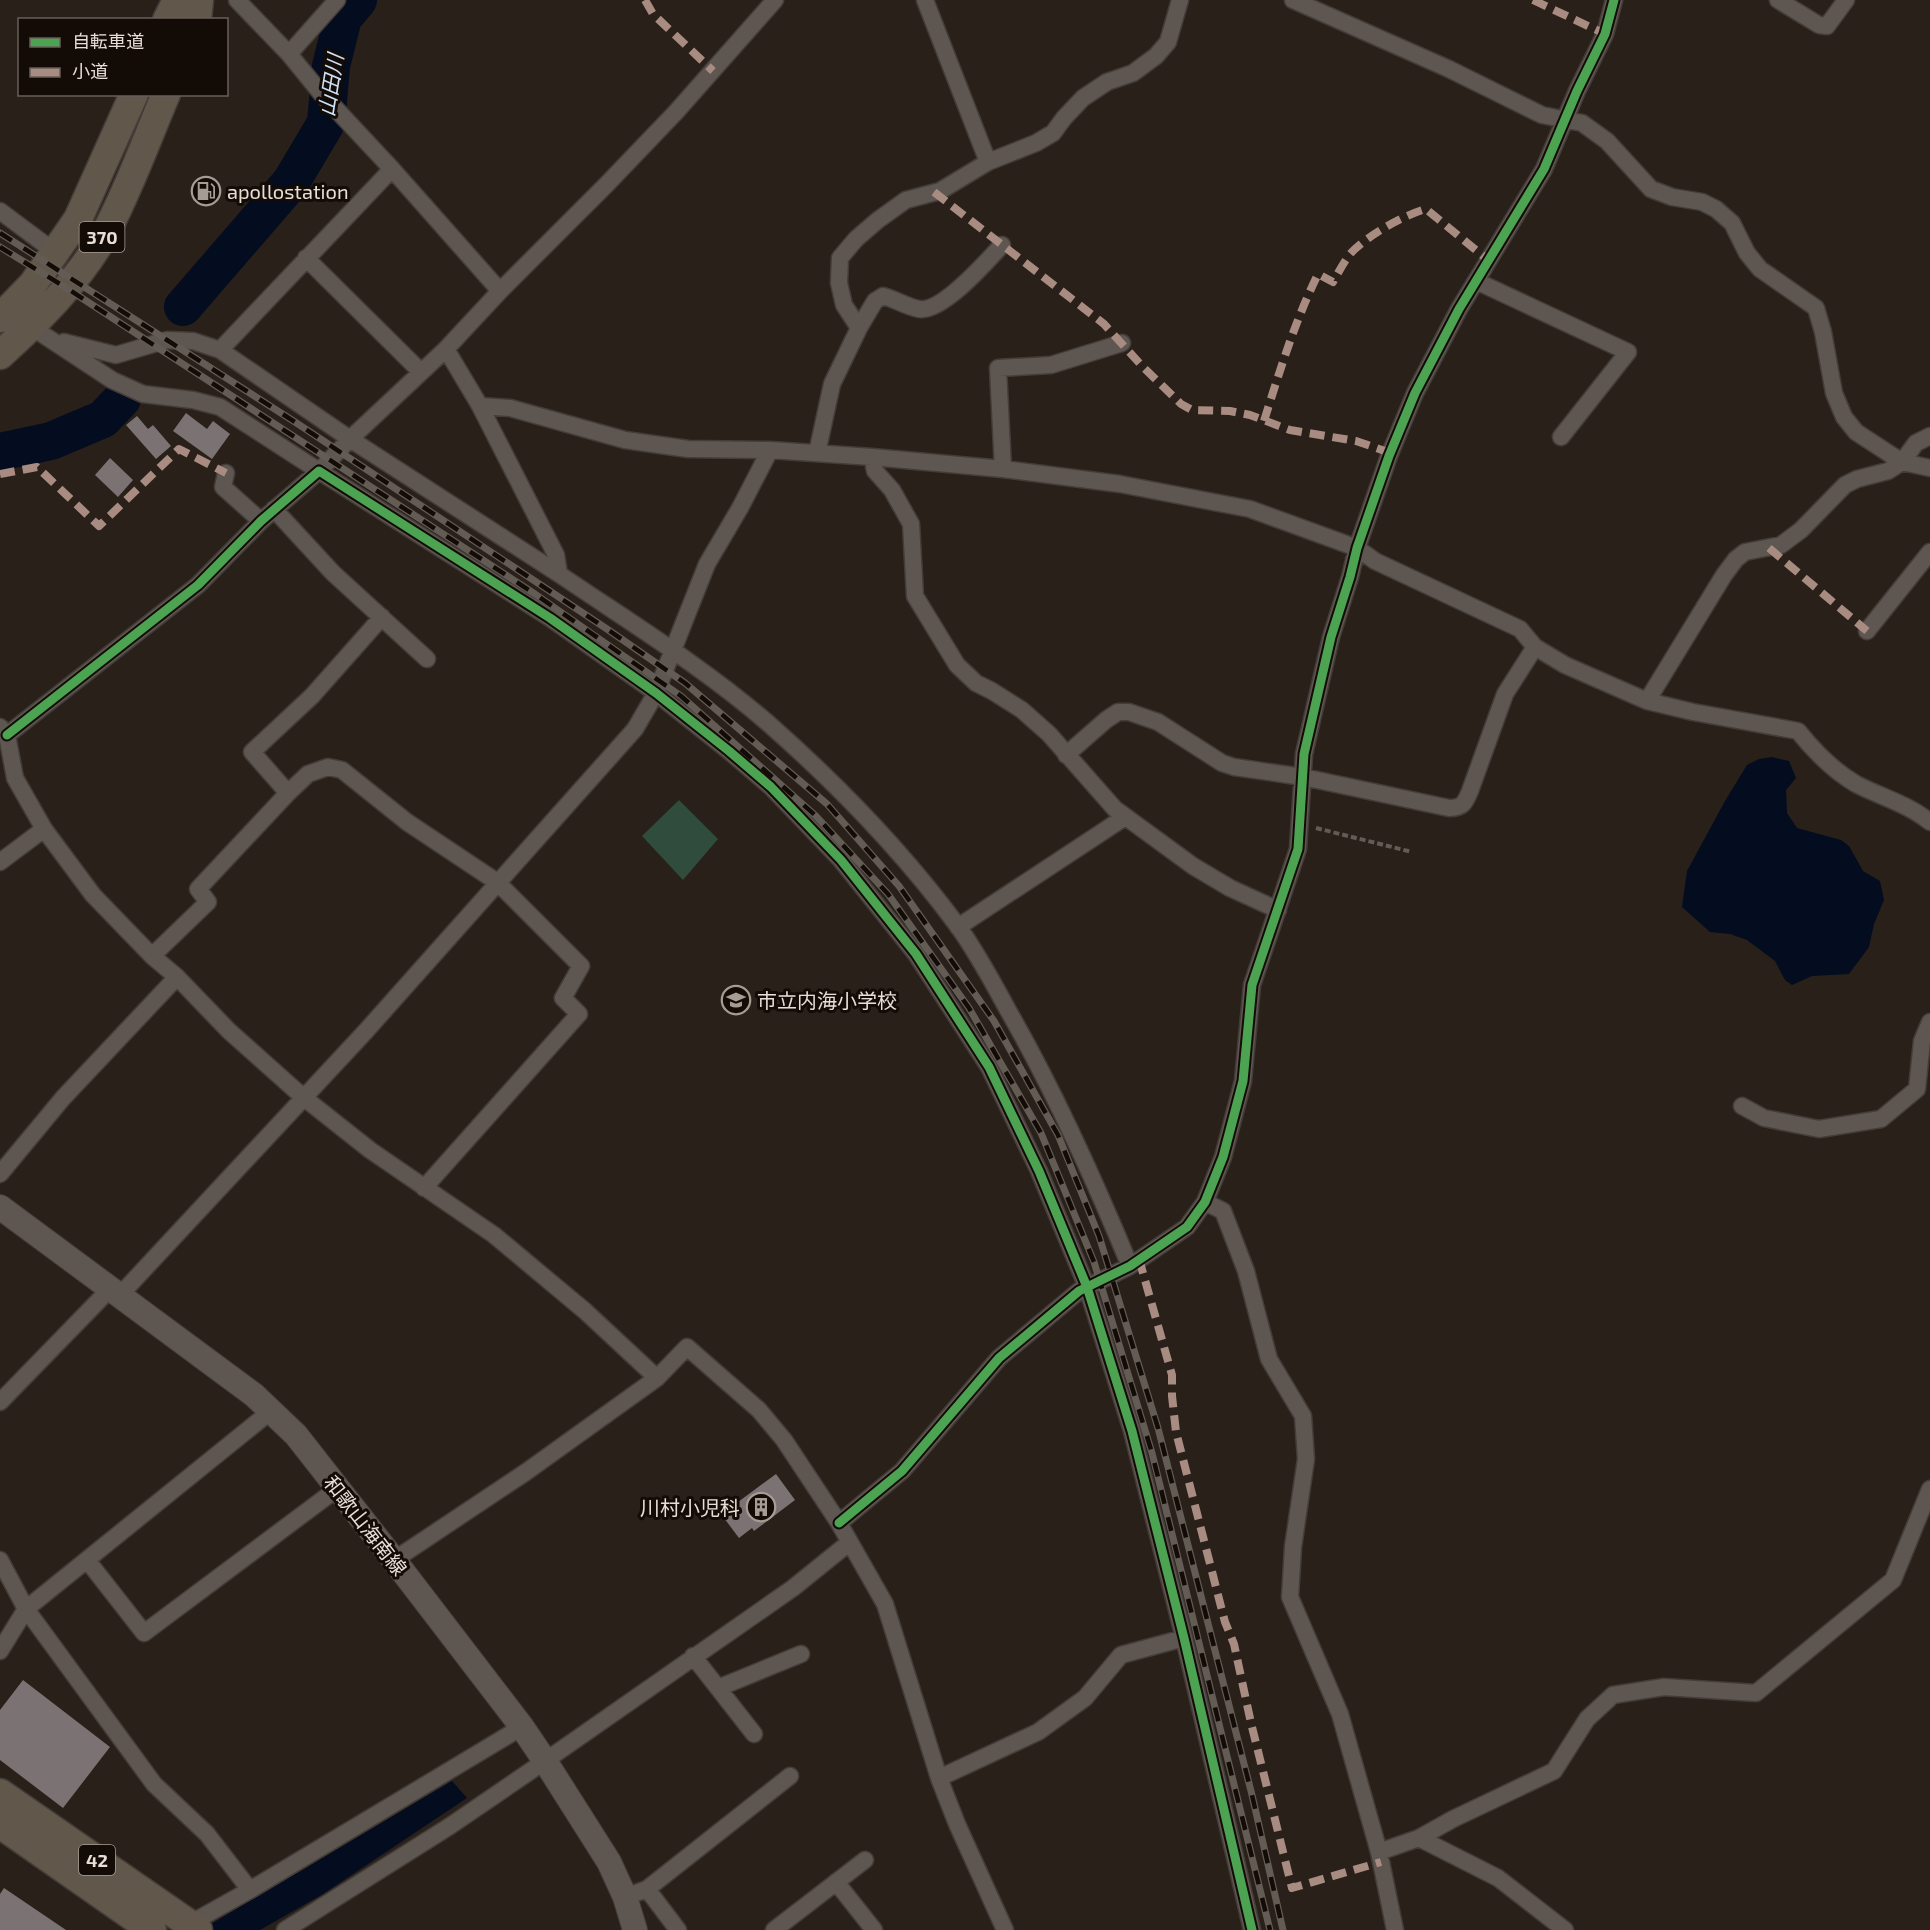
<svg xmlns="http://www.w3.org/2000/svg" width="1930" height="1930" font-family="'Exo 2','Noto Sans JP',sans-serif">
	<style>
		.green { fill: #2f4c3c }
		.water { fill: #040c1f }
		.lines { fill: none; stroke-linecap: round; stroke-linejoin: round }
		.river { stroke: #040c1f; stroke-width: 38 }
		.building { fill: #7b7373 }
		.minor-casing { stroke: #443c38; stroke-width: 19 }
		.secondary-casing { stroke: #443c38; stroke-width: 26 }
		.trunk-casing { stroke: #443c38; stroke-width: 31 }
		.path { stroke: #635c56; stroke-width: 4; stroke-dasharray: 6 3; stroke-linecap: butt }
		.minor { stroke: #5e5751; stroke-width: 16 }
		.secondary { stroke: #5e5751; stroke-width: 24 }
		.trunk { stroke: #62574b; stroke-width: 28 }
		.rail-casing { stroke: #625c55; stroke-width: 7 }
		.rail { stroke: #120b06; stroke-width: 4.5; stroke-dasharray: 14; stroke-linecap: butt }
		.quiet { stroke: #a88b81; stroke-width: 8; stroke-dasharray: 15 8; stroke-linecap: butt }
		.cycleway-casing { stroke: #120b06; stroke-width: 13 }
		.cycleway { stroke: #4ca352; stroke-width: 9 }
		.labels { text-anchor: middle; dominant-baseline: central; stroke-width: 6; stroke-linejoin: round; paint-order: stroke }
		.shield { fill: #120b06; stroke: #a89f98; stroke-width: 1.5 }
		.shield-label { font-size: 18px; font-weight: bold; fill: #e9ded6 }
		.poi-label { font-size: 20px; fill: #e9ded6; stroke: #120b06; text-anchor: start }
		.street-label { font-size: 20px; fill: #e9ded6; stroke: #120b06 }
		.water-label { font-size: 21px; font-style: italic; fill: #cde2f9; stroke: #120b06 }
	</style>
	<rect width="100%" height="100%" fill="#292019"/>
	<path class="green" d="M679,800L718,839L683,880L642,836Z"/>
	<path class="water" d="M1772,757L1789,761L1796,778L1786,790L1787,813L1797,828L1841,840L1849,846L1863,871L1880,881L1884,900L1874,924L1869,947L1849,974L1812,976L1792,985L1785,980L1775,961L1747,940L1730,934L1710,932L1682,907L1687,871L1725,801L1747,765L1759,759Z
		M452,1781L467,1798L323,1894L260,1930H201Z"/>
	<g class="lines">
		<path class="river" d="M183,307L291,182L326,123L331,66L343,18L358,0
			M0,452L51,441L103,419L122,399"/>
	</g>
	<path class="building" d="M186,413L207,429L213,421L230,434L212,459L173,431Z
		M137,416L148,429L153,425L171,446L156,459L126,425Z
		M110,458L133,480L118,497L95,475Z
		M776,1474L795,1500L754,1531L752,1528L739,1538L724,1518L737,1509L734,1505Z
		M23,1680L110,1747L63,1808L0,1760V1710Z
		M4,1888L66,1930H0V1894Z"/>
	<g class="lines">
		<g class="minor-casing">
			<path id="minor" d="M237,0L289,54L320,92L392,169L500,291
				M1293,0L1449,69L1542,115L1582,123L1607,141L1651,189L1672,197L1702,202L1716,209L1732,223L1747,253L1760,269L1816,308L1823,332L1834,393L1844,417L1856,432L1902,462L1930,468
				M1778,0L1819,25L1827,26L1846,0
				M289,54L337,0
				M988,162L1036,143L1053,133L1064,118L1083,98L1107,82L1133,73L1156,56L1168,42L1180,0
				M392,169L220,350L350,439L559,574
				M0,211L55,252
				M306,258L421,372
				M1476,281L1628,352L1561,437
				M24,322L112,380L143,394L193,400L220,407L319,471L350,439L446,349L500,291L607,184L676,112L775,0
				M859,328L844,305L839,283L840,258L856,239L878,220L906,200L940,191L988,162L925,0
				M64,342L116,355L167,340L193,341L220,350
				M446,349L480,406L556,555L559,574C628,621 705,668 769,724C837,784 903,852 957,925C977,952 993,983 1009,1012C1056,1094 1094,1179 1130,1266
				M480,406L510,408L625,440L688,449L770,450L872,457L1003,469L1120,484L1250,509L1357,548L1375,561L1520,629L1535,647L1565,665L1647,701L1693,712L1798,731C1814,751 1834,771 1856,784C1881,797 1908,804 1930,822
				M817,453L832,384L859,328L875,301L883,296C895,299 907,307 919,309C942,313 987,261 1002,245
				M872,457L875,471L892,490L911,524L915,596L957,665L976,683L992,691L1022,710L1049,734L1115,809L1193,866L1230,888L1278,910
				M1003,469L998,368L1051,365L1122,343
				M226,473L223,487L261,521
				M274,509L333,573L427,659
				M1867,631L1930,552
				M1647,701L1724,575L1736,559L1745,552L1781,545L1801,530L1845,485L1857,479L1888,471L1902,462L1916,443L1930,436
				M0,727L7,735L15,778L44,829L93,895L152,956L177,977L229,1031L303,1097L370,1150L494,1235L585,1311L657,1378
				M7,735L198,585L261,521L319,471L550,618L656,693L729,751L771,787L841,860L916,954L989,1067L1039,1171L1087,1287L1132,1431L1184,1638L1252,1930
				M1066,755L1106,720L1118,712H1129L1158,722L1222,763L1234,767L1303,777L1449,808C1463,808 1465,803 1470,791L1505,694L1535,647
				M288,793L308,774L328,767L342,770L407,822L497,882L581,966L563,998L579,1014L424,1188
				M0,862L44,829
				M958,927L1125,817
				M152,956L208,902L198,889L288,793L252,752L312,696L382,617
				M1742,1106L1764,1118L1819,1129L1881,1119L1917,1089L1922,1041L1930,1022
				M0,1174L63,1098L177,977
				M1205,1202L1223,1211L1246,1271L1269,1359L1303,1416L1306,1459L1293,1547L1290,1597L1340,1714L1379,1852L1395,1930
				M121,1294L365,1032L635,729L656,693L707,564L740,508L770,450
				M0,1402L111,1288
				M839,1523L902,1471L999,1358L1079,1291L1130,1266L1187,1227L1205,1202L1223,1157L1243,1081L1252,985L1298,849L1304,754L1331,637L1350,577L1357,548L1389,456L1415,393L1459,309L1544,169L1577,91L1605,34L1614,0
				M0,1560L26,1609L154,1784L207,1834L250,1890L184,1927
				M87,1560L144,1633L338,1488
				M394,1560L526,1472L657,1378L687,1347L759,1410L784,1440L839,1523L885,1604L939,1778L957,1824L1005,1930
				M0,1651L26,1609L271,1411
				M693,1656L754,1734
				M718,1688L801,1654
				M939,1778L1038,1732L1085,1698L1121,1655L1184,1638
				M1419,1838L1498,1878L1565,1930
				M1379,1852L1419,1838L1453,1819L1554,1771L1587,1719L1613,1695L1664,1687L1756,1693L1893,1580L1930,1489
				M836,1882L874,1930
				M647,1889L790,1776
				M250,1890L522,1727
				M636,1893L647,1889L678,1930
				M285,1930L450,1826L545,1761L793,1588L850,1542
				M774,1930L865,1860"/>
		</g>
		<g class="secondary-casing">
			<path id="secondary" d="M0,1207L254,1395L296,1435L394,1560L522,1727L545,1761L609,1862L625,1897L635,1930"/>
		</g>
		<g class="trunk-casing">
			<path id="trunk" d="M167,20L177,0
				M197,20L199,0
				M0,318L33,284L78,219L134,94
				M0,355C40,319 78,281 105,234C129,189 146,141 166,94
				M0,1793L198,1930
				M0,1824L152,1930"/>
		</g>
		<path class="path" d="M1316,828L1412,852"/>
		<use href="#minor" class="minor"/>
		<use href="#secondary" class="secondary"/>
		<use href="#trunk" class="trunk"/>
		<g class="rail-casing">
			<path id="rail" d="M0,233L295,422L607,629L685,683L827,804L899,886L994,1021L1058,1135L1099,1236L1158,1428L1252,1795L1283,1930
				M0,247L68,289L535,594L681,696L816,816L888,894L969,1008L1041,1133L1094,1262L1152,1453L1270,1930"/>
		</g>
		<use href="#rail" class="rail"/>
		<path class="quiet" d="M645,0L653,14L713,71
			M1533,0L1605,34
			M934,192L1104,324L1142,366L1181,404L1192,410L1230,411L1250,415L1290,430L1356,441L1391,453
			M1264,421C1280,370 1295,321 1318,274L1333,282C1338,273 1344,262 1350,254C1366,236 1404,215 1426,209L1488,260
			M0,474L37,467L99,526L179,449L226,473
			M1769,548L1867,631
			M1139,1259L1172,1375V1396L1176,1432L1225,1622L1234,1644L1251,1723L1292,1888L1381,1862"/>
		<g class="cycleway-casing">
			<path id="cycleway" d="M7,735L198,585L261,521L319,471L550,618L656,693L729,751L771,787L841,860L916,954L989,1067L1039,1171L1087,1287L1132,1431L1184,1638L1252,1930
				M839,1523L902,1471L999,1358L1079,1291L1130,1266L1187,1227L1205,1202L1223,1157L1243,1081L1252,985L1298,849L1304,754L1331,637L1350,577L1357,548L1389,456L1415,393L1459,309L1544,169L1577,91L1605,34L1614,0"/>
		</g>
		<use href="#cycleway" class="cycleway"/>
	</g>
	<defs>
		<g id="fuel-ring" transform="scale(1.5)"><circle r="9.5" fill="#120b06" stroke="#a69c94" stroke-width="1.5"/><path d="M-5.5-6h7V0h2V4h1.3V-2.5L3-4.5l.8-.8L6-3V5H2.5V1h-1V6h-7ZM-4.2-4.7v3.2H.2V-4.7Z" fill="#a69c94"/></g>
		<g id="school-ring" transform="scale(1.5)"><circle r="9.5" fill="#120b06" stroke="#a69c94" stroke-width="1.5"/><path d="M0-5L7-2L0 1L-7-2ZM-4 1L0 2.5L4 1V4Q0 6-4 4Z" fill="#a69c94"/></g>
		<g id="building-ring" transform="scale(1.5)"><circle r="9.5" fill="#120b06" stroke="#a69c94" stroke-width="1.5"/><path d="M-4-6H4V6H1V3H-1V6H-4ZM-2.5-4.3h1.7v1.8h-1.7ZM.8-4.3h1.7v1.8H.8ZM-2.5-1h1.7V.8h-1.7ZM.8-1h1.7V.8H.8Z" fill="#a69c94"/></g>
	</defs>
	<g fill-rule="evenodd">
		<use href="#fuel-ring" x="206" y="191"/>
		<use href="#school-ring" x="736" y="1000"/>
		<use href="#building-ring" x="761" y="1507"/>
	</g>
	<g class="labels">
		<g class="shield">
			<rect x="79.5" y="222" width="45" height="30" rx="4.5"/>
			<rect x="79" y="1845" width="36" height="30" rx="4.5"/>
		</g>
		<g class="shield-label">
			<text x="102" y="237">370</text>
			<text x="97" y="1860">42</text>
		</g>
		<g class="poi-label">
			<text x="227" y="191">apollostation</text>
			<text x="757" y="1000">市立内海小学校</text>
			<text x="740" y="1507" text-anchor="end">川村小児科</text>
		</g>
		<g class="street-label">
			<text transform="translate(366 1525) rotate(52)">和歌山海南線</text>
		</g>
		<g class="water-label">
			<text transform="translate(330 85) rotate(-81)">山田川</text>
		</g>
	</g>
	<rect x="18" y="18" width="210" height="78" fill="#120b06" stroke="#685f59" stroke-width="1.5"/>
	<rect x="30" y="38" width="30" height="9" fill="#4ca352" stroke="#685f59" stroke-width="1.5"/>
	<text x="72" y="48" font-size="18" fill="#e9ded6">自転車道</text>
	<rect x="30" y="68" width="30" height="9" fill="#a88b81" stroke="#685f59" stroke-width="1.5"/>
	<text x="72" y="78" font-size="18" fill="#e9ded6">小道</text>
</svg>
